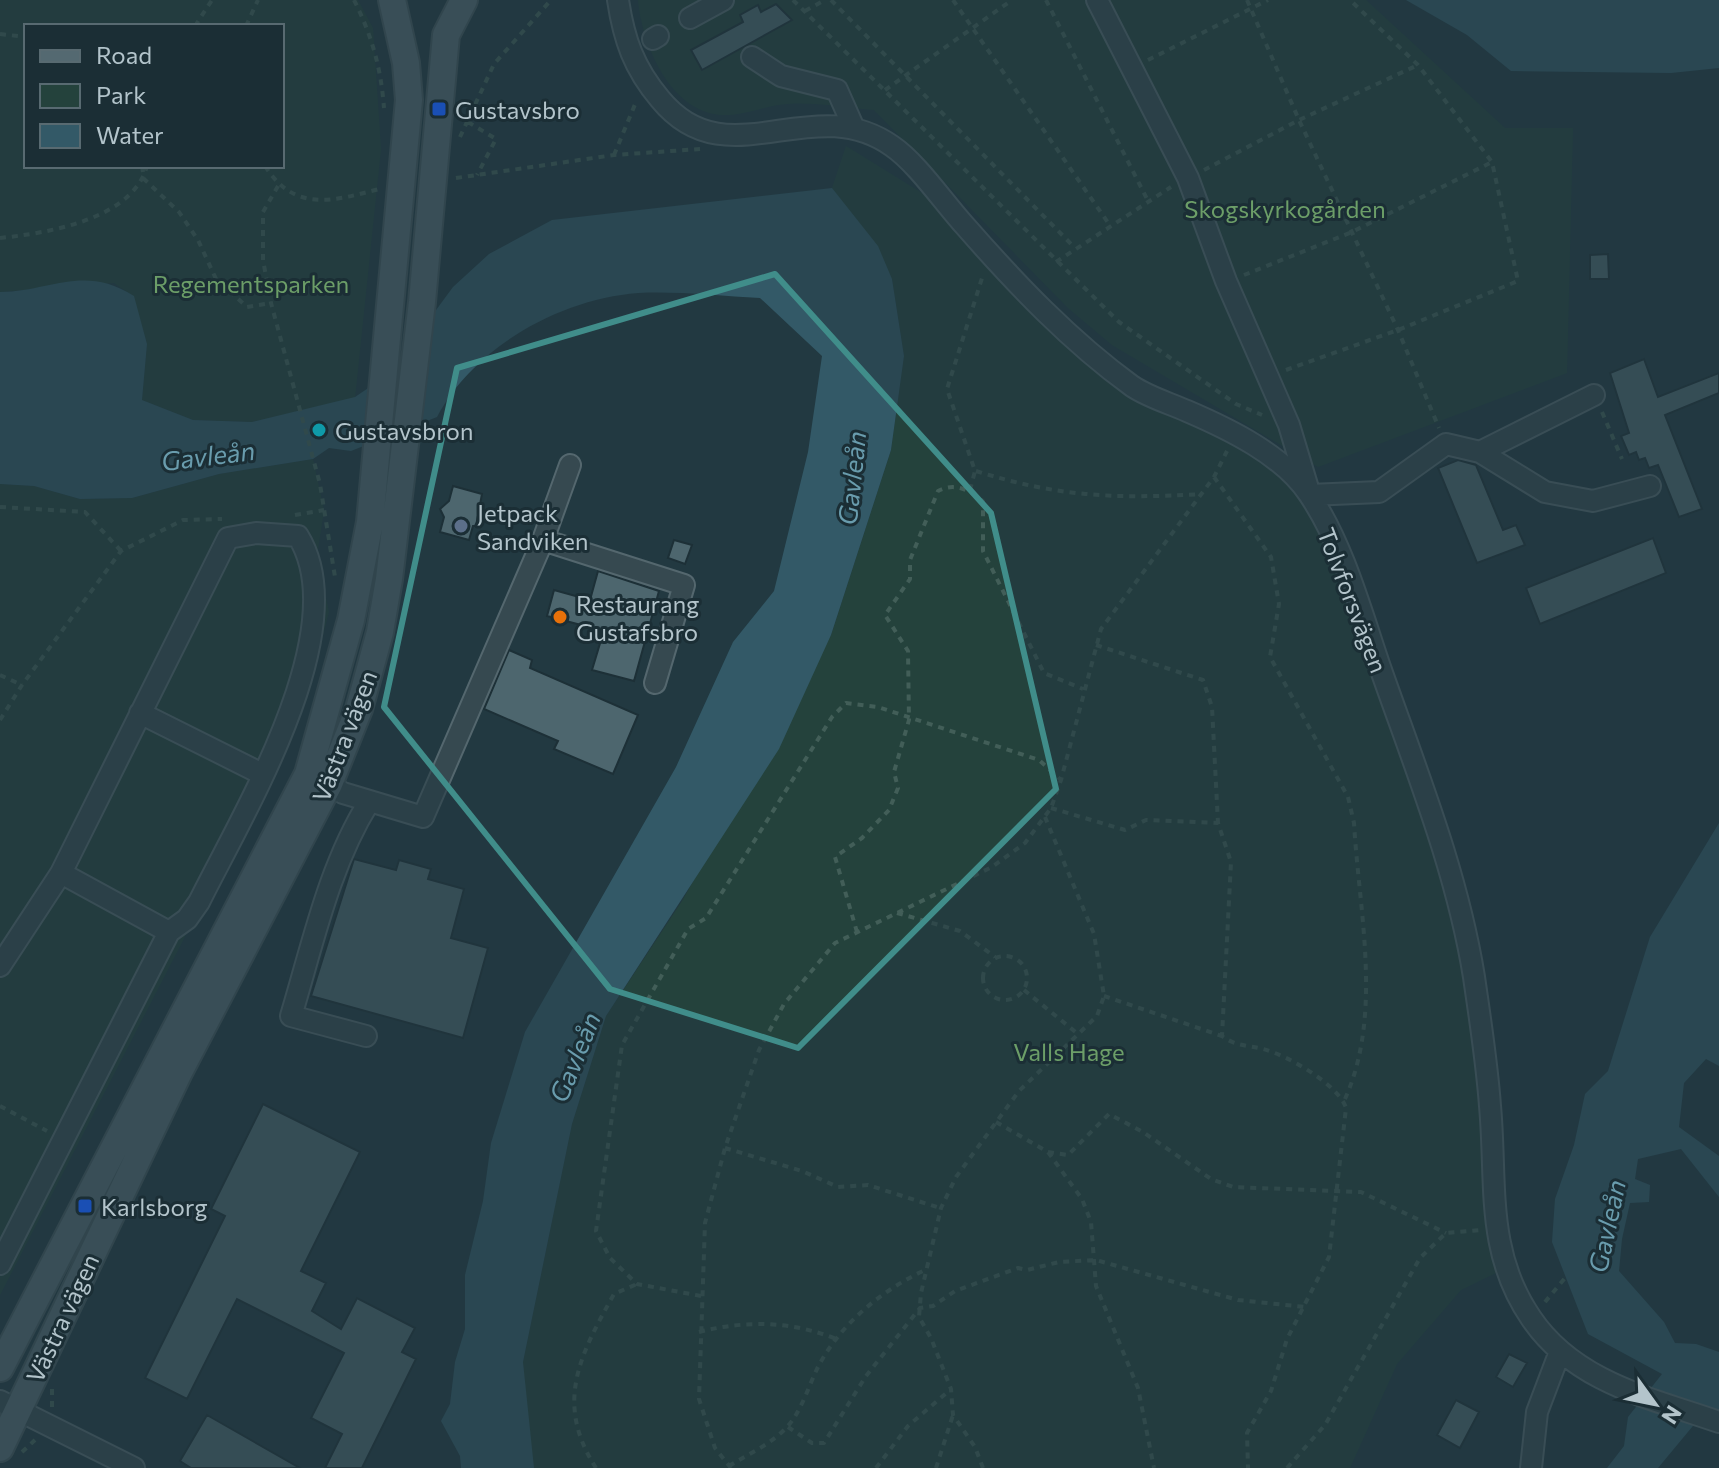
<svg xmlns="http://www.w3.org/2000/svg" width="1719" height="1468" font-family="Commissioner,sans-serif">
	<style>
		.green { fill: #24423c; fill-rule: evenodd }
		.water { fill: #335967 }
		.building { fill: #4d666e; stroke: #1d3037; stroke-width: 2 }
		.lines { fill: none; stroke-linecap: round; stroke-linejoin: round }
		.minor-casing { stroke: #54676e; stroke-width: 24 }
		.major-casing { stroke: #43555c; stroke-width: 30 }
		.path { stroke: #425e58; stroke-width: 4; stroke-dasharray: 6 6; stroke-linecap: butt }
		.minor { stroke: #364950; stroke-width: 20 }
		.major { stroke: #546971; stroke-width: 26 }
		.marked { fill: none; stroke: #408d8a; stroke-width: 6; stroke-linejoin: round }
		.transit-dot { fill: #1a4fb4; stroke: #1b2e35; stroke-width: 3 }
		.culture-dot { fill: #0f9aa8; stroke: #1b2e35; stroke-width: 3 }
		.service-dot { fill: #5c6f8a; stroke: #1b2e35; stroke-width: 3 }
		.food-dot { fill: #e8710a; stroke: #1b2e35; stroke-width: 3 }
		.labels { text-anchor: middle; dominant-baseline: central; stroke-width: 6; stroke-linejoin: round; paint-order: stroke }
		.poi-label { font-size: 24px; fill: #b3c4cb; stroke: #1b2e35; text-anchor: start }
		.park-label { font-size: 24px; fill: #6c9e68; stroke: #1b2e35 }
		.street-label { font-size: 24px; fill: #b3c4cb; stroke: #1b2e35 }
		.water-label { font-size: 26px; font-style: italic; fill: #699cad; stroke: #1b2e35 }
	</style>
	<rect width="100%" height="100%" fill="#223941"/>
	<path class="green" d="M0,0H358L373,28L381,149L355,398L252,422L193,420L142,400L147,344L133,296L114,283L0,292ZM26,26H282V166H26Z
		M638,0H1366L1505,128H1573L1567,373L1318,467L1112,345L1068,308L874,110C846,108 816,102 788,104C766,105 744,116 722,115C670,112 642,44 638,0Z
		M846,146L951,211L1136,389L1290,471L1343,561L1473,972L1500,1271L1461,1290L1397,1364L1350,1468H534L531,1463L523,1362L572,1124L606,1016L682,901L831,635L891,450L904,356L892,279L832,188Z
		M313,459L324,510L317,556L329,612L304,706L0,1295V484L34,486L80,499L132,498L219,474Z"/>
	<path class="water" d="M1406,0H1719V68L1671,73L1511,71L1467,35Z
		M832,188L878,246L892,279L904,356L891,450L831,635L779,749L606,1016L572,1124L523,1362L534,1468H461L460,1456L441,1421L450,1404L455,1362L465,1329V1275L483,1201L491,1143L525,1032L676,767L733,642L774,591L808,452L822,356L760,298C720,296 678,291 638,293C560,299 474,347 437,417L351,451L329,448L313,459L219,474L132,498L80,499L34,486L0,484V292C52,291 84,264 134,296L147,344L142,400L193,420L252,422L355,397L389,374L453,287L489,254L552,220Z
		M1719,823V1066L1706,1059L1684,1083L1679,1127L1719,1156V1197L1681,1149L1638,1159L1635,1179L1650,1185L1649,1202L1630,1203L1622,1239L1619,1271L1664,1322L1675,1343L1696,1344L1719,1352V1414L1707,1409L1658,1468H1607L1624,1446L1628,1417L1662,1374L1588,1334L1552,1242L1555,1199L1574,1145L1585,1094L1608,1071L1650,937Z"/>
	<path class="building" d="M776,4L792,20L702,70L691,50L743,22L740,15L758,5L761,12Z
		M1608,254L1609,279H1590V255Z
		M1644,359L1658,397L1719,373V393L1665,415L1702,509L1679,517L1658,465L1649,468L1645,458L1639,460L1636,452L1629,455L1621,436L1629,433L1610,373Z
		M1458,460L1476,465L1503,530L1516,525L1525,545L1477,563L1438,468Z
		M453,486L482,494L476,526H473L469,540L440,532L444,517L440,509L449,501Z
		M1653,538L1666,573L1540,624L1526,588Z
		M674,540L692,545L685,564L668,558Z
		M598,571L659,591L634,681L592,670L601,640L593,637L596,629L547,616L554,590L590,600Z
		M509,650L532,660L530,668L638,715L613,774L554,749L558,741L484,709Z
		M354,859L396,870L399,860L431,869L428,879L464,889L451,938L488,948L463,1038L311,996Z
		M263,1104L360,1152L301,1271L326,1283L312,1311L341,1329L357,1298L415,1328L402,1352L416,1359L362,1468H325L342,1434L311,1418L344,1353L237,1299L187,1399L145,1378L225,1216L211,1209Z
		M1509,1354L1527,1363L1513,1387L1496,1377Z
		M1456,1400L1479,1412L1460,1448L1437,1435Z
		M207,1415L300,1468H191L180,1461Z"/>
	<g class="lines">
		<g class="minor-casing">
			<path id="minor" d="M618,0C624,40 634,68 660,99C727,181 811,89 892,146C917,163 944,203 966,227C1016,284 1070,341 1132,386C1148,397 1169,403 1187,411C1229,429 1283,455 1309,494C1344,546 1361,612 1381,670C1416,770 1457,871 1474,977C1480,1019 1487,1063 1490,1106C1497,1182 1485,1251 1531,1318C1574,1382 1650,1398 1719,1422
				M1097,0L1188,178L1226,281L1289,425L1310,495L1379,492L1446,444L1480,452L1594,395
				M690,18L723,0
				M653,39L658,36
				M752,57L781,76L837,90L853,126
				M1480,452L1545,492L1593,501L1650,486
				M543,540L684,585L655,683
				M140,713L262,774
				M319,779L343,793L423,817L543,540L570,465
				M61,873L169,932
				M0,966L61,873L228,538L256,533L298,536C356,629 242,815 199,902L187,919L169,932L0,1264
				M366,1036L291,1016C313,943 329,866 369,802
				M0,1401L134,1468
				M1531,1468L1537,1412L1559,1354"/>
		</g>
		<g class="major-casing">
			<path id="major" d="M0,1368L308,774L351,620L370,522L409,100L406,63L392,0
				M0,1448L179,1072L329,784L359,709L380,632L389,579L422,302L446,35L464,0"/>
		</g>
		<path class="path" d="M354,0C372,36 381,68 384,108
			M793,0L1119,322L1236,404L1262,415
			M831,0L1075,248
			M953,0L1109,224
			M1046,0L1147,199
			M1247,0L1299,120L1398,330L1439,428
			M805,11L825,0
			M195,26L212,0
			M246,26L258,0
			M0,34L26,37
			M1148,60L1268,0
			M885,90L1012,0
			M468,122L496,139L477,175
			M460,137L494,64L551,0
			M614,155L636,102
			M142,166L144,179L179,212L198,240L216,279L247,307L271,303
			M265,166C295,213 333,201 379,189
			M1204,170L1299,120L1418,65
			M456,178L614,155L700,149
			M278,186L263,212V260L271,303L320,484L335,577
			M0,238C47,233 132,220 147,166
			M1056,262L1171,187
			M1244,275L1352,232L1492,162
			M1286,370L1398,330L1518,281L1492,162L1418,65L1350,0
			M1602,412L1622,459
			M976,471C1058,497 1116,499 1202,494
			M1214,477L1271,557L1279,604L1270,657L1348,797L1354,823C1359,912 1383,1014 1345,1099
			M970,490L975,471L947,389L983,275
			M0,507L85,512L121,551
			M295,515L324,510
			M1096,645L1203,680L1212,707L1218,823
			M0,675L22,685
			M0,720L22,685L121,551L183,520L222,519
			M1051,808L1125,830L1146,820L1218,823L1231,862L1222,1036C1235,1046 1247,1045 1263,1049C1287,1055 1339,1085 1346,1108L1329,1257L1287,1339L1271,1391L1247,1433L1248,1468
			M897,913L960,931L995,957
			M857,932L835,857L862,838L889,810L898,788L894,772L909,720L908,651L885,615L910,579V560L938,491C955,482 969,490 983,501V551L1044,673L1083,689
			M983 978a22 22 0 1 1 44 0a22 22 0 1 1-44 0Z
			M1024,990L1078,1034
			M1104,996L1222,1036
			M0,1106L47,1131
			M996,1122L1048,1152L1068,1155L1109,1114L1143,1132L1211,1179L1233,1187L1361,1192L1446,1233
			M725,1148L802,1171L838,1187L868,1185L940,1208
			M1048,1152L1082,1199L1091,1222L1096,1286L1138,1388L1154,1468
			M701,1296L637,1284L610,1258L596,1231L622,1045L688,929L706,918L832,717L846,703L878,707L1039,760L1061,780
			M1545,1302L1565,1278
			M699,1332C746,1320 792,1321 836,1339
			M52,1389V1407
			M788,1427L812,1443H824L866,1376L920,1308L933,1306L955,1291L1018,1268L1027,1270L1059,1262L1096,1260L1238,1300L1305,1307
			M22,1452L35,1440
			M729,1466C748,1454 770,1445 786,1428C801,1413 808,1387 818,1367C841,1323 882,1290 927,1269
			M596,1468C554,1403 580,1355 614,1294L637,1284
			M731,1468L715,1448L699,1399L705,1223L725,1148L759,1050L784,1004L835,943L992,867L1025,843L1051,808L1061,780L1101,629L1214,477L1227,451
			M876,1468L908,1426L951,1389
			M936,1468L953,1415
			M983,1468L975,1447L953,1415L951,1389L931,1338L919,1317L921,1293L941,1208L956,1177L1019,1091L1097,1016L1104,996L1094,934L1045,817
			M1287,1468L1325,1425L1420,1258L1446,1233L1480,1230"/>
		<use href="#minor" class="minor"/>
		<use href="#major" class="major"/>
	</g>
	<path d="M0 0H1719V1468H0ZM775,274L991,513L1056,789L798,1048L610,989L384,707L457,368Z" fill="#223941" fill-opacity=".55" fill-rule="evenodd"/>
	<path class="marked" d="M775,274L991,513L1056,789L798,1048L610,989L384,707L457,368Z"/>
	<g class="transit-dot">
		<rect x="431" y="101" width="16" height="16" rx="4"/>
		<rect x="77" y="1198" width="16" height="16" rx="4"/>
	</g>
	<circle class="culture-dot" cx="319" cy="430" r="8"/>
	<circle class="service-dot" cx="461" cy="526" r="8"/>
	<circle class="food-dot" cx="560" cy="617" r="8"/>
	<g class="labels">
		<g class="poi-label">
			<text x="455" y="109">Gustavsbro</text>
			<text x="335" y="430">Gustavsbron</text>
			<text x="477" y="512">Jetpack<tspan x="477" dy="28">Sandviken</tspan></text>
			<text x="576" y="603">Restaurang<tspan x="576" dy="28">Gustafsbro</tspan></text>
			<text x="101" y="1206">Karlsborg</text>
		</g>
		<g class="park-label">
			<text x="1285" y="208">Skogskyrkogården</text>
			<text x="251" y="283">Regementsparken</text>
			<text x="1069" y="1051">Valls Hage</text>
		</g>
		<g class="street-label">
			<text transform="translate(1353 600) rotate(69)">Tolvforsvägen</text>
			<text transform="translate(344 736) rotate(-69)">Västra vägen</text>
			<text transform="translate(62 1318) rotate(-65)">Västra vägen</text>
		</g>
		<g class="water-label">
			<text transform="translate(208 455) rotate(-7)">Gavleån</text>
			<text transform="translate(851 478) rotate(-84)">Gavleån</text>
			<text transform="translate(574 1057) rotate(-68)">Gavleån</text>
			<text transform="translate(1606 1226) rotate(-78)">Gavleån</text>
		</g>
	</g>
	<rect x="24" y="24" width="260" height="144" fill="#1b2e35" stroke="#586a71" stroke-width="2"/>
	<rect x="40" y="50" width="40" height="12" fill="#546971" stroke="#586a71" stroke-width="2"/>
	<text x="96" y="64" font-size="24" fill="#b3c4cb">Road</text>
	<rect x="40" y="84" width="40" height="24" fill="#24423c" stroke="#586a71" stroke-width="2"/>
	<text x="96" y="104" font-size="24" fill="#b3c4cb">Park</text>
	<rect x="40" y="124" width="40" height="24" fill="#335967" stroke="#586a71" stroke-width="2"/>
	<text x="96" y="144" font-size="24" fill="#b3c4cb">Water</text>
	<g transform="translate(1655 1404) rotate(123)" stroke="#1b2e35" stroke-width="6" paint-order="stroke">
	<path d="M0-6L14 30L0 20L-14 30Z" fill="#b3c4cb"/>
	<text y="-12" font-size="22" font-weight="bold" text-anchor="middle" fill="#b3c4cb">N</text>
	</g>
</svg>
